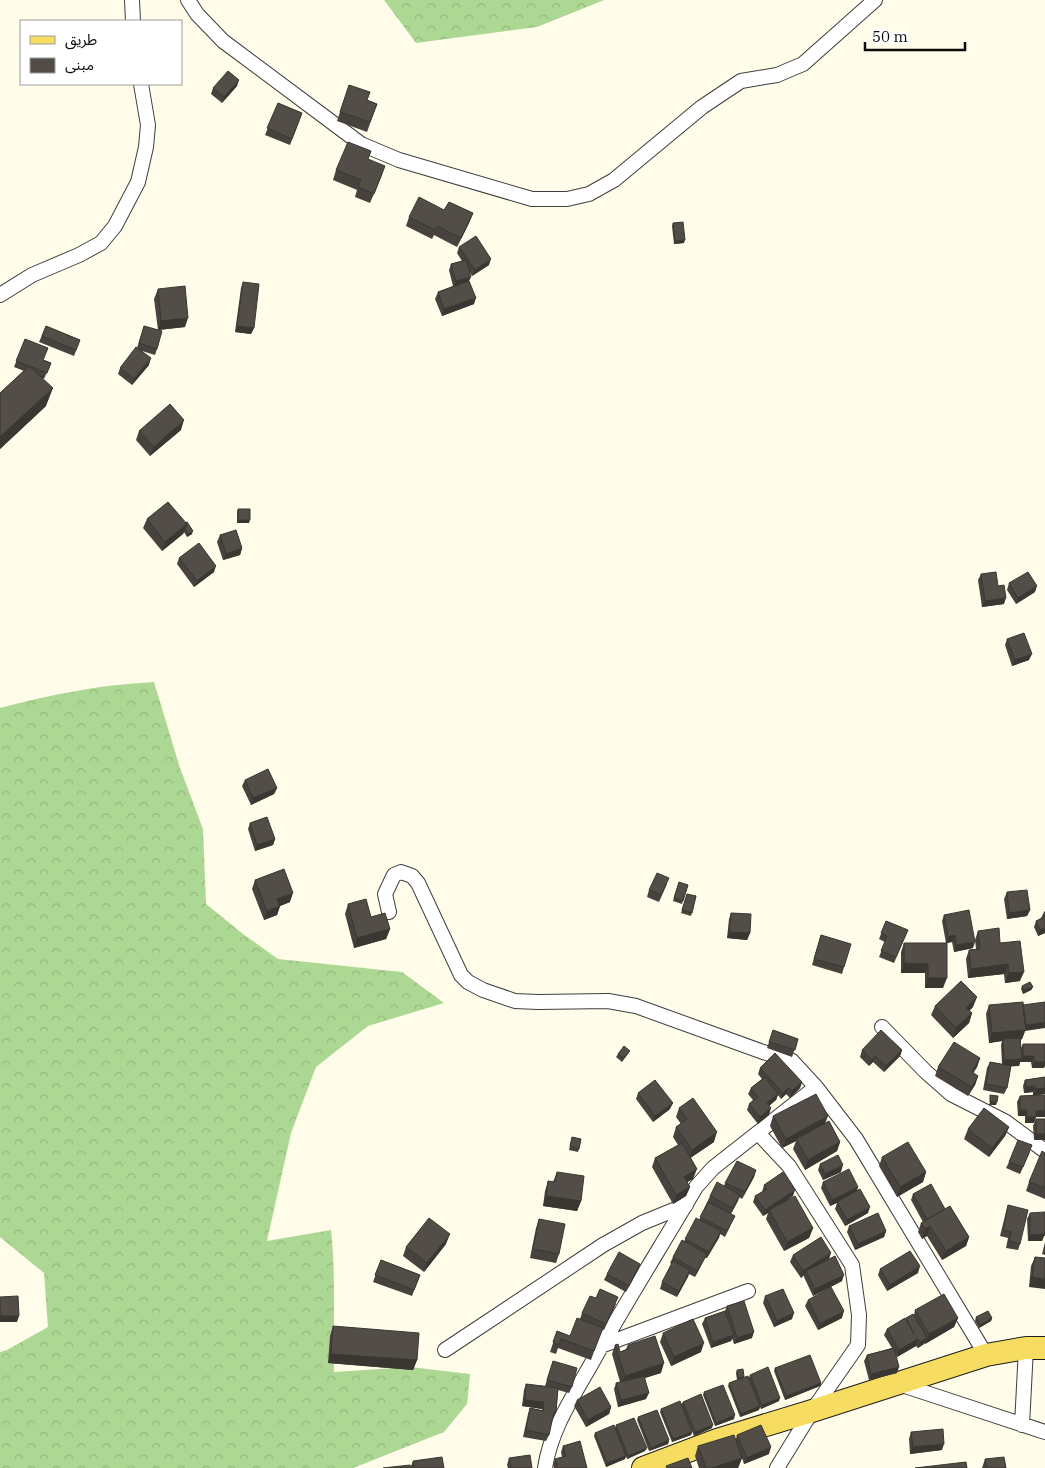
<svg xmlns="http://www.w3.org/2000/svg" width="1045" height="1468" font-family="'IBM Plex Serif','Noto Sans Arabic',serif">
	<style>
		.forest { fill: url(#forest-crowns) }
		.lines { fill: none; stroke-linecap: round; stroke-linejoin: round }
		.minor-casing { stroke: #3e3e3e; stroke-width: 16 }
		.primary-casing { stroke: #1c1c1c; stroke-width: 24 }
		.minor { stroke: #fff; stroke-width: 14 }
		.primary { stroke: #f6dd61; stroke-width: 22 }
		.wall { fill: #47423d }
		.shaded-wall { fill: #3a3632 }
		.building { fill: #534d47; stroke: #3a3632 }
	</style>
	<defs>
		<pattern id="forest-crowns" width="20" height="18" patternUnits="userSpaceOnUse" patternTransform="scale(1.25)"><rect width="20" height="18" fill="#add894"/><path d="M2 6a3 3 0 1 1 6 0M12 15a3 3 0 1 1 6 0" fill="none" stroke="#94b87e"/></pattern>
	</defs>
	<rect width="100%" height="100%" fill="#fffce9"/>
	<path class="forest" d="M384,0H604L537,27L416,43Z
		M154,682L180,768L203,829L206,904L243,934L278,959L402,972L444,1003L368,1026L316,1067L291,1133L267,1241L331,1230C336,1277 333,1324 334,1372L410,1367L470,1374L467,1404L444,1432L353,1468H0V1352L7,1350L48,1327L44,1273L0,1237V708C52,694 100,685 154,682Z"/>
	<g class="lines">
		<g class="minor-casing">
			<path id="minor" d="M132,0L133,21
				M188,0L197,14L223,41L361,144L399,160L532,199H567L589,194L614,180L702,107L741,81L777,75L803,64L875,0
				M0,295L32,275L79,255L101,243L115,226L138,182L146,147L148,125L141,84
				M389,912L385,894L394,875L401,872L412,876L418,883L461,975L468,982L483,990L515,1001L538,1002L608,1001L636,1006L763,1052L792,1061L816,1087
				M882,1027L926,1072L951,1094L1006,1122L1045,1151
				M758,1133L789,1166L852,1265L859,1315L858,1345L812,1411L777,1468
				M601,1346L748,1291
				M445,1350L603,1245L642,1223L686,1205
				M899,1384L1045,1432
				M1022,1425L1026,1348
				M545,1468C551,1428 574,1395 593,1361C626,1302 662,1245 696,1187L713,1168L816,1087L856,1139L986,1355"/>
		</g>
		<g class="primary-casing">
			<path id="primary" d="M643,1468L717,1440L812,1411L986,1355L1026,1348H1045"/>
		</g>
		<use href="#minor" class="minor"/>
		<use href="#primary" class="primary"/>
	</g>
	<path class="wall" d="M349,85L367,100L377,104L367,132L337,121Z
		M237,86L222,103L211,94L213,88Z
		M278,103L302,113L290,145L265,135Z
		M368,159L382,175L370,203L355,197L357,190L333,180L336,170Z
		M444,210L473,213L469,223L457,247L434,235L432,239L406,226L409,217Z
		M673,223L684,243L674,244L672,226Z
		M459,247L489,265L472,276L469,271V281L474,304L442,316L435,299L438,292L453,286L449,270L451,264L462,261L457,253Z
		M243,282L254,328L251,334L235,332L241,288Z
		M158,289L185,327L158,330L157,349L155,355L142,351L149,365L132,385L118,374L120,368L137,348L144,326L158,330L154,299Z
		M46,326L80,340L74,356L39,342Z
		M25,339L44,360L51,363L44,379L43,378L46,406L0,449V393L24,371L14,367Z
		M181,430L150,456L136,440L139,431Z
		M168,502L192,534L187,537L184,532L183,534L162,551L143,528L147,519Z
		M238,509L249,523H237V512Z
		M220,535L242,548L240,555L223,560L217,542Z
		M179,558L214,572L194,587L177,564Z
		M981,574L998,586L1004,604L982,607L978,580Z
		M1009,583L1035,592L1016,604L1007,590Z
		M1007,639L1029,660L1012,666L1005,645Z
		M245,780L277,788L274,794L251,805L242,786Z
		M250,823L275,839L273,845L255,851L248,829Z
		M255,880L290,902L280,906L277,915L264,920L252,889Z
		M679,882L688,885L682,904L673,901Z
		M667,884L659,902L647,897L649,890Z
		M1007,892L1030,910L1027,916L1007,919L1004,899Z
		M687,894L696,896L691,916L681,913Z
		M348,904L371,917L390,929L386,939L354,948L345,914Z
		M1045,911V933L1038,936L1034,927L1036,921L1041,918L1044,912Z
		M731,913L750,933L747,940L727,938L729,919Z
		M944,915L973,948L954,952L952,942L946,943L942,921Z
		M886,921L908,930L894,963L879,957L885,942L879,939Z
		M978,931L1000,943L1020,981L1005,983L1004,974L968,978L966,959L969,950L976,949L975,940Z
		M821,935L844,967L842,974L812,965Z
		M904,943H947L943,988H925V973H901V952Z
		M1022,986L1033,987L1031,990L1023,994L1021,989Z
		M989,1005L1025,1031L1022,1039L1021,1040V1048L1023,1044L1044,1068H1032L1031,1062H1020L1019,1066H1011L1007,1088L1004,1094L983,1090L987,1068L990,1062L1002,1064L1001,1045L1002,1041L989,1043L986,1014Z
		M935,1006L973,1007L969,1011L972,1013L969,1023L953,1038L931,1015Z
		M773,1030L798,1039L792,1057L767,1048Z
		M862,1050H902L900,1056L884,1072L873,1062L869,1066L860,1057Z
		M630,1051L628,1054L622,1062L616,1057L618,1054Z
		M980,1058L977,1067L973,1073L978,1076L975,1085L968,1096L935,1076L938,1067Z
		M760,1068L802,1082L800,1088L790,1098L786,1094L781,1099L778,1095L776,1100L769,1106V1115L758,1124L747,1110L749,1104L753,1100L748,1094L751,1088L762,1079L758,1074Z
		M1045,1077V1094L1036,1095V1117L1034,1123H1025V1116H1018L1017,1102L1020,1096L1033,1095V1092L1024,1093L1023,1086L1025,1080Z
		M638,1093L670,1109L653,1122L636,1099Z
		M679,1108L714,1142L690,1158L693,1179L687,1182L690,1187L686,1196L673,1204L652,1167L655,1158L678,1145L673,1137L676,1127L681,1124L676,1117Z
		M773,1116L825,1123L840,1142L837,1151L805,1170L793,1149L796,1141L782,1148L770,1126Z
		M1036,1119H1045L1034,1140L1033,1126Z
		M1009,1127L1005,1136L989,1157L964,1139L968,1129Z
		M571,1141L579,1149L578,1152L569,1150Z
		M1030,1152L1020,1174L1006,1168L1009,1162Z
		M1045,1153V1199L1026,1191L1029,1182Z
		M882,1157L926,1172L923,1182L897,1197L879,1166Z
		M820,1164L841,1172L823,1180L818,1170Z
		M756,1170L754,1177L742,1199L739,1197L731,1214L735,1216L725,1237L720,1234L707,1258H705L695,1277L689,1274L677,1297L660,1289L662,1282L672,1264L670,1263L673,1257L699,1220L710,1196L724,1186L725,1183Z
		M557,1172L581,1201L577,1211L543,1206L545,1191L548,1181L553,1182Z
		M823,1182L858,1187L856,1192L868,1213L845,1226L835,1209L837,1203L830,1206L821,1188Z
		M764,1185L793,1196L787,1200L813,1228L809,1238L784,1251L766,1219L768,1213L763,1216L753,1202L755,1196L762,1192Z
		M913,1194L945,1209L969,1237L966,1246L942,1260L927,1236L922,1239L918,1232L921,1223L923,1222L911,1200Z
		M1008,1205L1020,1244L1018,1250L1006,1248L1008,1238L1000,1236L1006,1212Z
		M1030,1213L1044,1236L1042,1241H1028L1027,1219Z
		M539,1219L559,1254L556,1263L530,1258L536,1228Z
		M849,1226L886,1231L884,1237L855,1250L847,1232Z
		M1045,1242V1255L1042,1254Z
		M446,1244L424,1272L403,1256L406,1247Z
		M793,1255L829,1259L842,1281L813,1296L804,1277V1275L801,1278L790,1262Z
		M1035,1257L1045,1258L1029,1287L1031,1266Z
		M381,1260L420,1275L412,1296L373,1282Z
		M640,1264L638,1270L626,1292L604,1280L607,1274Z
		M880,1269L918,1273L887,1291L878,1275Z
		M765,1296L792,1319L774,1327L763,1303Z
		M596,1298L616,1304L604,1330L602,1329L591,1360L558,1348L556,1354L550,1352L557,1331L570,1336L580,1319L582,1313Z
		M808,1300L842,1318L818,1330L805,1306Z
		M727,1306L752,1338L734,1344L732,1338L731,1341L711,1348L702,1324L705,1318L725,1311Z
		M915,1310L958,1318L954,1327L925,1344V1343L924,1344L918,1348L916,1346L897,1357L896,1355L897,1373L869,1380L864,1361L867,1355L892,1348L884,1335L887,1329L906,1320V1318L914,1315Z
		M976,1317L992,1318L991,1321L979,1328L975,1321Z
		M333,1326L417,1360L413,1370L328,1363L330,1336Z
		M663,1333L701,1352L671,1366L660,1342Z
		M615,1345L620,1352L626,1349L628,1345L661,1373L645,1378L646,1399L618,1407L614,1389L616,1383L620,1382L612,1354Z
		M553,1361L572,1387L569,1393L558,1390L556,1412L553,1419H552L549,1435L546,1441L523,1437L528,1414L530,1408L542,1410V1409L522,1406L524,1390L526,1384L545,1386Z
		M775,1368L821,1383L820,1386L785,1400L774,1371Z
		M737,1370L744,1377L743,1378H749L750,1375L779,1401L761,1409L760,1407L759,1410L740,1417L728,1386L729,1383L737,1380L736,1373Z
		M704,1392L734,1419L715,1426L703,1395Z
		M577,1400L611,1407L609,1414L586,1427L574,1406Z
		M683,1402L712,1428L694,1436L686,1417L692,1432L691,1435L672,1442L660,1412L661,1409L681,1405Z
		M638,1417L669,1440L668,1444L649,1451L637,1420Z
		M616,1425L645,1451L627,1459L626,1456L625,1459L606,1467L594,1436L595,1433L615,1428Z
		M911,1432L942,1450L910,1454L909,1439Z
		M737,1435L769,1454L744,1464L742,1458L738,1468H699L695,1456L698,1446L736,1439Z
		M563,1446L587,1468H554L553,1465L555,1459L562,1457L561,1452Z
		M509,1458L532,1468H508L507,1465Z
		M985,1459L1006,1468H982Z
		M413,1461L444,1468H383L411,1466Z"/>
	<path class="shaded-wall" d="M239,80L237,86L222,103L224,97Z
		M473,213L469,223L457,247L461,238Z
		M685,240L684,243L674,244L675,241Z
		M491,259L489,265L472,276L475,270Z
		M471,277L468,283L454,287L456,281Z
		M476,298L474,304L442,316L444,309Z
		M188,318L185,327L158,330L161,321Z
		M237,326L254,328L251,334L235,332Z
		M151,358L149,365L132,385L134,379Z
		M53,388L46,406L0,449V437Z
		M184,420L181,430L150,456L154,447Z
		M238,520H250L249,523H237Z
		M187,524L183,534L162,551L165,542Z
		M193,531L192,534L187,537L188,534Z
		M242,548L240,555L223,560L226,554Z
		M216,566L214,572L194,587L197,581Z
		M1037,586L1035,592L1016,604L1018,598Z
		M1006,598L1004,604L982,607L985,601Z
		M1032,654L1029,660L1012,666L1015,660Z
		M277,788L274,794L251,805L253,798Z
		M275,839L273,845L255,851L257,845Z
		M293,893L290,902L280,906L277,915L264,920L267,911L277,899Z
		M1030,910L1027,916L1007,919L1009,913Z
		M1045,928V933L1038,936L1040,930Z
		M390,929L386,939L354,948L357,938Z
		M729,932L750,933L747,940L727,938Z
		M955,935L952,942L946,943L948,937Z
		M975,942L973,948L954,952L956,945Z
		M904,963L928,964L925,973H901Z
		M1008,964L1004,974L968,978L971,969Z
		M1024,972L1020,981L1005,983L1009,973Z
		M928,978H947L943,988H925Z
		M1033,987L1031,990L1023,994L1024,990Z
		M977,997L973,1007L963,1017L966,1008Z
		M972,1013L969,1023L953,1038L956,1028Z
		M1045,1022V1028L1025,1031L1022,1039L1003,1041V1039L1002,1041L989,1043L992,1033L1025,1025Z
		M902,1050L900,1056L884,1072L886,1066Z
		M875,1056L873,1062L869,1066L872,1060Z
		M1023,1056H1034L1031,1062H1020L1019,1066L1002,1067L1004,1060L1021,1059Z
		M980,1058L977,1067L968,1081L972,1072Z
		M1045,1059V1066L1044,1068H1032L1034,1062Z
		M978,1076L975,1085L968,1096L972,1087Z
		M802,1082L800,1088L790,1098L792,1091Z
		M1035,1086L1033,1092L1024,1093L1026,1087Z
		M788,1088L786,1094L781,1099L783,1093Z
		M1045,1088V1094L1033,1096L1036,1089Z
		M778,1094L776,1100L765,1109L767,1103Z
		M990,1102H997L996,1105H989Z
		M673,1103L670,1109L653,1122L655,1116Z
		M771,1108L769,1115L758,1124L760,1117Z
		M1020,1110H1027L1025,1116H1018Z
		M1036,1111H1045V1117H1036L1034,1123H1025L1027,1117Z
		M828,1116L824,1126L796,1139V1141L782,1148L786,1139Z
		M1009,1127L1005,1136L989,1157L992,1148Z
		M717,1132L714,1142L689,1159L692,1150Z
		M1036,1134H1045V1140H1034Z
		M840,1142L837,1151L805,1170L808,1160Z
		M843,1165L841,1172L823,1180L825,1174Z
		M697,1169L693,1179L680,1186L684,1177Z
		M756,1170L754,1177L742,1199L745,1192Z
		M926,1172L923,1182L897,1197L900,1187Z
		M690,1187L686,1196L673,1204L676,1195Z
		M858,1187L856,1194L830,1206L832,1200Z
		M795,1190L793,1196L770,1211L769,1210L768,1213L763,1216L765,1210Z
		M740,1195L738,1201L731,1214L733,1208Z
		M546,1196L581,1201L577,1211L543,1206Z
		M870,1207L868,1213L845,1226L847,1220Z
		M930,1226L927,1236L922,1239L925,1229Z
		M813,1228L809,1238L784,1251L787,1242Z
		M1045,1230V1236H1044L1042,1241H1028L1030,1235Z
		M721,1231L719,1238L707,1258L709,1252Z
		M886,1231L884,1237L855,1250L858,1244Z
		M450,1234L446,1244L424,1272L427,1263Z
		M969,1237L966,1246L942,1260L946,1251Z
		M831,1253L829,1259L806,1271L804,1275L801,1278L803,1271Z
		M707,1254L704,1260L695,1277L697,1271Z
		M640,1264L638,1270L626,1292Z
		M920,1266L918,1273L887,1291L890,1285Z
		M690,1270L688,1277L677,1297L679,1291Z
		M844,1275L842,1281L813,1296L815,1289Z
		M1032,1277L1045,1279V1289L1029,1287Z
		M844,1311L842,1318L818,1330L820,1324Z
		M794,1313L792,1319L774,1327L777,1321Z
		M0,1316H19L17,1322H0Z
		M958,1318L954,1327L925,1344L929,1334Z
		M992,1318L991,1321L979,1328L980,1325Z
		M754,1332L752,1338L734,1344L737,1338Z
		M734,1335L731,1341L711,1348L713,1342Z
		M927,1338L924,1344L918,1348L920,1342Z
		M918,1339L916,1346L897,1357L899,1350Z
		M704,1343L701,1352L671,1366L674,1357Z
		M331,1354L417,1360L413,1370L328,1363Z
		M664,1363L661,1373L621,1385L625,1376Z
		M899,1367L897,1373L869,1380L871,1374Z
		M821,1383L820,1386L785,1400L786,1396Z
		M649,1393L646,1399L618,1407L621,1400Z
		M780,1398L779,1401L761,1409L762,1405Z
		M525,1400L544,1402L542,1409L522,1406Z
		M760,1406L759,1410L740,1417L741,1414Z
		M611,1407L609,1414L586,1427L588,1420Z
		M735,1415L734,1419L715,1426L716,1423Z
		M713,1425L712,1428L694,1436L695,1432Z
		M692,1432L691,1435L672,1442L673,1439Z
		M669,1440L668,1444L649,1451L651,1448Z
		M944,1444L942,1450L910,1454L913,1447Z
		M771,1447L769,1454L744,1464L747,1458Z
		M647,1448L645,1451L627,1459L628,1456Z
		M626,1456L625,1459L606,1467L607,1463Z
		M742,1458L738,1468H712Z"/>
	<path class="building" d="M228,71L239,80L224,97L213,88Z
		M349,85L370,92L367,100L377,104L370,122L340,112Z
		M278,103L302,113L292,139L267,128Z
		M348,142L371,151L368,159L385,166L374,194L358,187L361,180L336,170Z
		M419,197L444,210L449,202L473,213L461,238L437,226L435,230L409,217Z
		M683,222L685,240L675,241L673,223Z
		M476,236L491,259L475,270L459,247Z
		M466,260L471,277L456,281L451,264Z
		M469,281L476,298L444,309L438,292Z
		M243,282L259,284L254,328L237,326Z
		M185,286L188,318L161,321L158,289Z
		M46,326L80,340L76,350L42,336Z
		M144,326L162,331L157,349L139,343Z
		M25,339L48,348L43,360L51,363L47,373L16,361Z
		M136,347L151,358L134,379L120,368Z
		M29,366L53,388L0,437V393Z
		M170,404L184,420L154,447L139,431Z
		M168,502L187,524L165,542L147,519Z
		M238,509H250V520H238Z
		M187,522L193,531L188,534L185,529L187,524L185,523Z
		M236,530L242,548L226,554L220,535Z
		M199,543L216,566L197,581L179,558Z
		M996,572L998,586L1004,585L1006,598L985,601L981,574Z
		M1028,572L1037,586L1018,598L1009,583Z
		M1024,633L1032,654L1015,660L1007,639Z
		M268,769L277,788L253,798L245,780Z
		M267,817L275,839L257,845L250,823Z
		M284,869L293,893L277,899L280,906L267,911L255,880Z
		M657,873L669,878L661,895L649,890Z
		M679,882L688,885L683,901L674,898Z
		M1027,890L1030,910L1009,913L1007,892Z
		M687,894L696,896L692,913L682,910Z
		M366,899L371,917L385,913L390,929L357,938L348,904Z
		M969,910L975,942L956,945L955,935L948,937L944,915Z
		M731,913L751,914L750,933L729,932Z
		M1045,917V928L1040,930L1036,921Z
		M886,921L908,930L896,957L881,951L887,936L881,933Z
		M999,928L1000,943L1020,941L1024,972L1009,973L1008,964L971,969L969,950L980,949L978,931Z
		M821,935L851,944L844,967L814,959Z
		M904,943H947V978H928V964L904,963Z
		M961,981L977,997L966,1008L972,1013L956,1028L935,1006Z
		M1030,982L1033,987L1024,990L1022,986Z
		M1023,1002L1026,1030L992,1033L989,1005Z
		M1045,1002V1022L1025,1025L1023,1005Z
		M773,1030L798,1039L795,1050L769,1042Z
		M881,1030L902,1050L886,1066L875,1056L872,1060L862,1050Z
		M1020,1038L1022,1059L1004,1060L1003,1039Z
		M954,1042L980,1058L972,1072L978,1076L972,1087L938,1067Z
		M1023,1044H1045V1062H1034V1056H1023Z
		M624,1046L630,1051L623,1058L618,1054Z
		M775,1053L802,1082L792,1091L788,1088L783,1093L760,1068Z
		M990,1062L1011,1066L1007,1088L986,1084Z
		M765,1077L778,1094L767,1103L771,1108L760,1117L749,1104L758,1097L751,1088Z
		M1045,1077V1088L1036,1089L1035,1086L1026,1087L1025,1080Z
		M655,1080L673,1103L655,1116L638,1093Z
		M816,1094L828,1116L786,1139L773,1116Z
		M990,1095L998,1096L997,1102H990Z
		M1045,1095V1111H1036V1117H1027V1110H1020V1096Z
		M693,1098L717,1132L692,1150L676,1127L687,1119L679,1108Z
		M984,1108L1009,1127L992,1148L968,1129Z
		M1036,1119H1045V1134H1036Z
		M829,1121L840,1142L808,1160L796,1139Z
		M572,1137L581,1139L579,1149L570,1146Z
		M1018,1140L1032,1145L1023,1167L1009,1162Z
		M908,1142L926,1172L900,1187L882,1157Z
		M682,1143L697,1169L684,1177L690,1187L676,1195L655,1158Z
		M1042,1151L1045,1153V1188L1029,1182Z
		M838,1155L843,1165L825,1174L820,1164Z
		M737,1161L756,1170L745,1192L725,1183Z
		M849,1169L858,1187L832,1200L823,1182Z
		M557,1172L584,1176L581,1201L546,1196L548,1181L555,1182Z
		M783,1172L795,1190L765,1210L755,1196L767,1189L764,1185Z
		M717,1182L740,1195L733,1208L710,1196Z
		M931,1184L945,1209L927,1219L913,1194Z
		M860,1189L870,1207L847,1220L837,1202Z
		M795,1196L813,1228L787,1242L769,1210Z
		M708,1202L735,1216L727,1231L700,1217Z
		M1008,1205L1028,1210L1020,1244L1009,1241L1011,1232L1003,1230Z
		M950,1206L969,1237L946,1251L930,1226L925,1229L921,1223Z
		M1045,1212V1234L1030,1235V1213Z
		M878,1213L886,1231L858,1244L849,1226Z
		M429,1218L450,1234L427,1263L406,1247Z
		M696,1218L721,1231L709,1252L685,1239Z
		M539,1219L565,1224L559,1254L533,1249Z
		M821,1237L831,1253L803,1271L793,1255Z
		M682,1240L707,1254L697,1271L673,1257Z
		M910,1251L920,1266L890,1285L880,1269Z
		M619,1252L640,1264L629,1286L607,1274Z
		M835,1256L844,1275L815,1289L806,1271Z
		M1035,1257L1045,1258V1279L1032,1277Z
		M381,1260L420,1275L414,1290L375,1275Z
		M673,1261L690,1270L679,1291L662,1282Z
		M831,1287L844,1311L820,1324L808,1300Z
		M600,1289L618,1297L606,1324L582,1313L590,1296L596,1298Z
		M783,1289L794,1313L777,1321L765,1296Z
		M944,1294L958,1318L929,1334L915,1310Z
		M18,1296L19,1316H0V1297Z
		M744,1301L754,1332L737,1338L727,1306Z
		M725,1311L734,1335L713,1342L705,1318Z
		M988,1311L992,1318L980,1325L976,1317Z
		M913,1314L927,1338L920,1342L918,1339L899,1350L887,1329L905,1318L914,1334L906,1318Z
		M577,1318L603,1328L594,1351L561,1339L559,1345L553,1342L557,1331L570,1336Z
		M693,1319L704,1343L674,1357L663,1333Z
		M333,1326L419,1333L417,1360L331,1354Z
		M655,1336L664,1363L625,1376L615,1345L618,1344L620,1352L629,1349L628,1345Z
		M894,1348L899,1367L871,1374L867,1355Z
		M810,1355L821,1383L786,1396L775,1368Z
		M553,1361L577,1368L572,1387L547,1380Z
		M768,1367L780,1398L762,1405L750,1375Z
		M743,1369L744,1377L738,1378L737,1370Z
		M644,1376L649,1393L621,1400L616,1383Z
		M748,1376L760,1406L741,1414L729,1383Z
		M526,1384L558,1388L556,1412H554L549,1435L526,1430L530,1408L543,1411L544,1402L525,1400Z
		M723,1385L735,1415L716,1423L704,1392Z
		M600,1387L611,1407L588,1420L577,1400Z
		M701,1394L713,1425L695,1432L683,1402Z
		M680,1401L692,1432L673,1439L661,1409Z
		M657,1410L669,1440L651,1448L638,1417Z
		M634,1418L647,1448L628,1456L616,1425Z
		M614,1425L626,1456L607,1463L595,1433Z
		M761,1425L771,1447L747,1458L737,1435Z
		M943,1429L944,1444L913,1447L911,1432Z
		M734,1435L742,1458L712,1468H706L698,1446Z
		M580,1441L587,1468H558L555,1459L566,1456L563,1446Z
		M530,1455L532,1468H511L509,1458Z
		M442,1457L444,1468H414L413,1461Z
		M1004,1457L1006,1468H987L985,1459Z
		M688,1458L692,1468H667L666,1466Z
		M966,1462L967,1468H915Z
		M410,1465L411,1468H383Z"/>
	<rect x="20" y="20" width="162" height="65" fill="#ffffff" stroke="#9d9d9d"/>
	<rect x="30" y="36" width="25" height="8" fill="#f6dd61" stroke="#9d9d9d"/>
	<text x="65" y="45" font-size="15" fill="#0b0b0b">طريق</text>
	<rect x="30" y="58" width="25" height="15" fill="#534d47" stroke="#9d9d9d"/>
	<text x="65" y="70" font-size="15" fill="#0b0b0b">مبنى</text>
	<path d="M865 42v8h100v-8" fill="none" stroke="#0b0b0b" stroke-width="2.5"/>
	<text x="872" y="42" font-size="15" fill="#0b0b0b" stroke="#ffffff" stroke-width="4" paint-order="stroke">50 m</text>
</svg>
